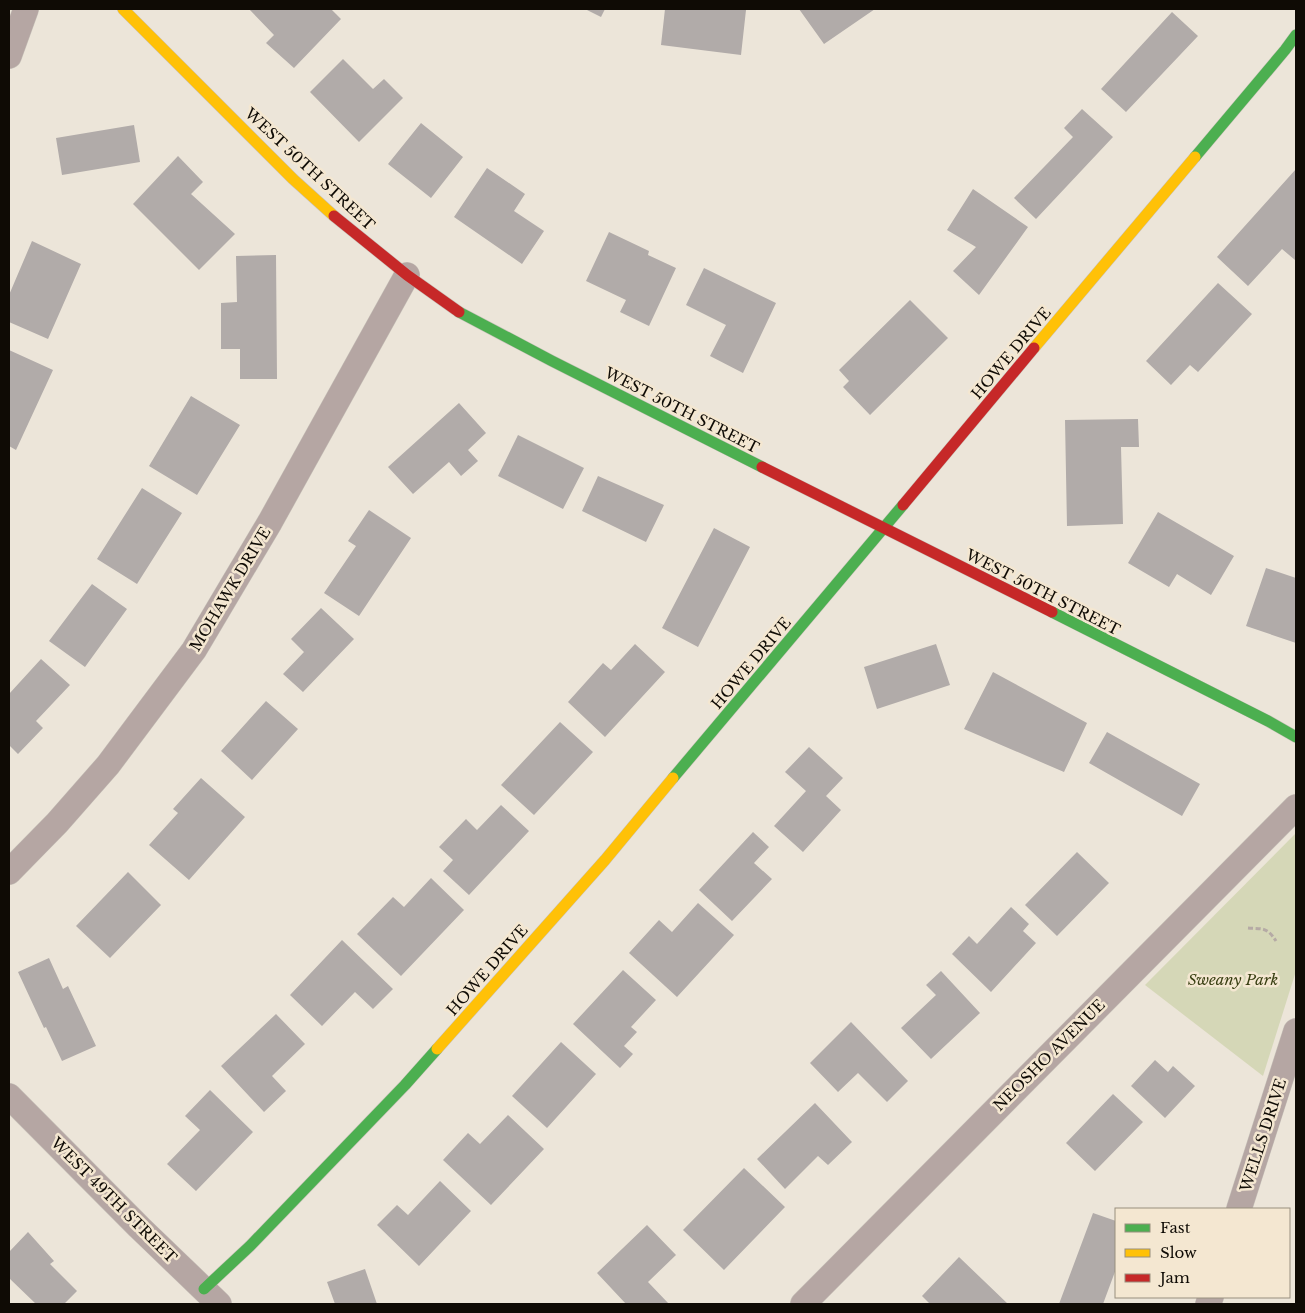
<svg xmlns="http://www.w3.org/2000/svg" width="1305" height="1313" font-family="'Libre Baskerville',serif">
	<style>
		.green { fill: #d5d7b7 }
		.building { fill: #b1aba9 }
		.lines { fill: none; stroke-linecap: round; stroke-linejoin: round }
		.street-casing { stroke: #c7c1b9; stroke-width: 26 }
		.fast-casing { stroke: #c7c1b9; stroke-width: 12 }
		.slow-casing { stroke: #c7c1b9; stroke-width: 12 }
		.jam-casing { stroke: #c7c1b9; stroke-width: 12 }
		.path { stroke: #b5aaa5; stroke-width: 3; stroke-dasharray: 5 2.5; stroke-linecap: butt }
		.street { stroke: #b5a6a3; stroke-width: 25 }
		.fast { stroke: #4caf50; stroke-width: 11 }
		.slow { stroke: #ffc107; stroke-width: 11 }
		.jam { stroke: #c62828; stroke-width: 11 }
		.labels { text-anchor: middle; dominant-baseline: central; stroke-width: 5; stroke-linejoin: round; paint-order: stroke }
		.street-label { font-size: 15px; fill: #0f0b05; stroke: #f4e7d1 }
		.park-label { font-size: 15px; font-style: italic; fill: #393f12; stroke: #f4e7d1 }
	</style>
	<rect width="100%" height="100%" fill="#ece5d9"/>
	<path class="green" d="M1296,833V971L1263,1076L1145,985Z"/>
	<path class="building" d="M249,9H331L341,19L294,68L266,43L274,35Z
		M585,9H605L601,17Z
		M665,9H733L746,10L741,55L661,45Z
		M799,9H875L824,44Z
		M1172,12L1198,36L1126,112L1101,89Z
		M343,59L373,89L384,79L403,98L359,142L310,92Z
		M1082,109L1113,137L1036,219L1014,198L1073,137L1064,128Z
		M421,123L463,157L431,198L388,164Z
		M134,125L140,162L62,175L56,138Z
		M178,156L203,182L191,194L235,234L199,270L133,204Z
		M487,168L525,194L514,211L544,231L522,264L454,217Z
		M1296,169V258L1295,260L1282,249L1248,286L1217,257Z
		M973,189L1028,227L979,295L953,271L976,247L947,230Z
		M609,232L649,251L648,255L676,268L649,326L620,312L626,300L586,281Z
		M32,241L81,264L48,339L9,322V295Z
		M276,255L277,379H240V349H221V303L237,302L236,256Z
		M704,268L776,303L743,373L710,356L726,325L686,305Z
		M1218,283L1252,314L1198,372L1190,365L1171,385L1146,361Z
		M910,300L948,338L870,415L843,387L849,381L839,370Z
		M9,350L53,370L16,450L9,446Z
		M191,396L240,425L197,495L149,466Z
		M459,403L486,433L468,450L478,461L461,476L449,462L413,494L388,467Z
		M1138,419L1139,447H1121L1123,524L1067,526L1065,420Z
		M518,435L584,468L563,509L498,476Z
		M598,476L664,505L646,542L582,511Z
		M142,488L182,513L137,584L97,559Z
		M369,510L411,538L359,616L324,593L356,546L348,541Z
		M1158,512L1234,556L1211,595L1177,574L1169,587L1128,563Z
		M714,528L750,547L698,647L662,628Z
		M1266,568L1296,578V643L1246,626Z
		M92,584L127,609L85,667L49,641Z
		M321,608L354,639L303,692L283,674L304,652L291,639Z
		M635,644L665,672L605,737L568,702L603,663L611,670Z
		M936,644L950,685L877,709L864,667Z
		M41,659L70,685L36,721L43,728L18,754L9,745V694Z
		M993,672L1087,723L1064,772L964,729Z
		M266,701L298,729L252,780L221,751Z
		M560,722L593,752L534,815L501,785Z
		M1107,732L1200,784L1182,816L1089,763Z
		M809,747L843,778L826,796L841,810L803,852L774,826L806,791L785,772Z
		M201,778L245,817L189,880L149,845L178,813L173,809Z
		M501,805L529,831L469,895L443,871L453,860L439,847L466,819L477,830Z
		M753,832L769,847L754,863L772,879L732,921L699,890Z
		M1077,852L1109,883L1057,936L1025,905Z
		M128,872L161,905L110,958L76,926Z
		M431,878L464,910L401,976L357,934L393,897L404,907Z
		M698,903L734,935L677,997L629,953L659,920L672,932Z
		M1011,907L1029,924L1023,931L1036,943L991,992L952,954L969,936L977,944Z
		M342,940L393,989L373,1009L355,992L322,1026L290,995Z
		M49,958L63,989L68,986L96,1046L62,1061L46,1027L44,1028L18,972Z
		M623,970L656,1000L631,1027L637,1032L624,1046L633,1054L620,1068L573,1024Z
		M941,971L980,1013L931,1059L901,1028L936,995L926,985Z
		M276,1014L305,1044L272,1076L286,1091L264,1112L221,1066Z
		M851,1022L908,1081L887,1102L858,1073L838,1092L810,1063Z
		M561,1042L596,1074L547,1128L512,1096Z
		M1155,1060L1168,1072L1173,1066L1195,1086L1165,1118L1131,1086Z
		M210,1090L253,1132L196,1191L167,1164L200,1130L185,1116Z
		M1113,1094L1143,1122L1095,1171L1066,1143Z
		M815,1103L852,1142L828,1165L818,1156L785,1189L757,1159Z
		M508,1115L544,1149L491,1205L443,1160L468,1133L480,1144Z
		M744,1168L785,1207L724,1270L683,1230Z
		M440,1181L471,1211L419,1266L377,1225L397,1205L408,1215Z
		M1093,1213L1116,1221V1269L1103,1304H1059Z
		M647,1225L676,1255L648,1282L669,1304H626L597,1273Z
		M28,1232L54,1261L50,1264L77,1291L64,1304H36L9,1278V1252Z
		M959,1257L1008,1304H930L922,1296Z
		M365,1269L377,1304H335L327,1282Z"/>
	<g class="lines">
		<g class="street-casing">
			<path id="street" d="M9,56L26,9
				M9,872L57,823L108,765L194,650L270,522L407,275
				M9,1096L139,1227L219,1304
				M1239,1209L1296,1031
				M803,1304L1296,807
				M1208,1304L1211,1297"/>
		</g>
		<g class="fast-casing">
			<path id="fast" d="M1195,157L1285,50L1296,35
				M459,312L552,361L762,467
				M1052,612L1268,721L1296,737
				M673,778L903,505
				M204,1289L250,1246L405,1085L437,1049"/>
		</g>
		<g class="slow-casing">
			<path id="slow" d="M123,9L293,179L334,216
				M1034,348L1195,157
				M437,1049L605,860L673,778"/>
		</g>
		<g class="jam-casing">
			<path id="jam" d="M334,216L407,275L459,312
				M762,467L1052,612
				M903,505L1034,348"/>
		</g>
		<path class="path" d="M1248,928C1263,929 1267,927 1276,941"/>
		<use href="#street" class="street"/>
		<use href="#fast" class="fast"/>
		<use href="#slow" class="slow"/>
		<use href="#jam" class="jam"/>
	</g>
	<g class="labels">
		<g class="street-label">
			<text transform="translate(310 169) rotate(43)">WEST 50TH STREET</text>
			<text transform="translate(1011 353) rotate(-50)">HOWE DRIVE</text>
			<text transform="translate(682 410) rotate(27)">WEST 50TH STREET</text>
			<text transform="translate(230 589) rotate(-59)">MOHAWK DRIVE</text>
			<text transform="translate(1043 592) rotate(27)">WEST 50TH STREET</text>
			<text transform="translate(751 663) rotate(-50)">HOWE DRIVE</text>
			<text transform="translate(487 970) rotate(-49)">HOWE DRIVE</text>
			<text transform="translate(1049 1055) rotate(-45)">NEOSHO AVENUE</text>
			<text transform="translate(1263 1135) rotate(-72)">WELLS DRIVE</text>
			<text transform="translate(114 1200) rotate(45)">WEST 49TH STREET</text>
		</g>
		<g class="park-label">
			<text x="1233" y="979">Sweany Park</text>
		</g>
	</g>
	<rect width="1305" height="1313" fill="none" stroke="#0f0b05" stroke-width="20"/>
	<rect x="1115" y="1208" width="175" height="90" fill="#f4e7d1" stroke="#988f7f"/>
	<rect x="1125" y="1224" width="25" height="8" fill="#4caf50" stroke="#988f7f"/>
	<text x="1160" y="1233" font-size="15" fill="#0f0b05">Fast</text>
	<rect x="1125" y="1249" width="25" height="8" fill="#ffc107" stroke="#988f7f"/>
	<text x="1160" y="1258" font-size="15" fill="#0f0b05">Slow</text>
	<rect x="1125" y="1274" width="25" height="8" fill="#c62828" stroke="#988f7f"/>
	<text x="1160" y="1283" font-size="15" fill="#0f0b05">Jam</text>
</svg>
